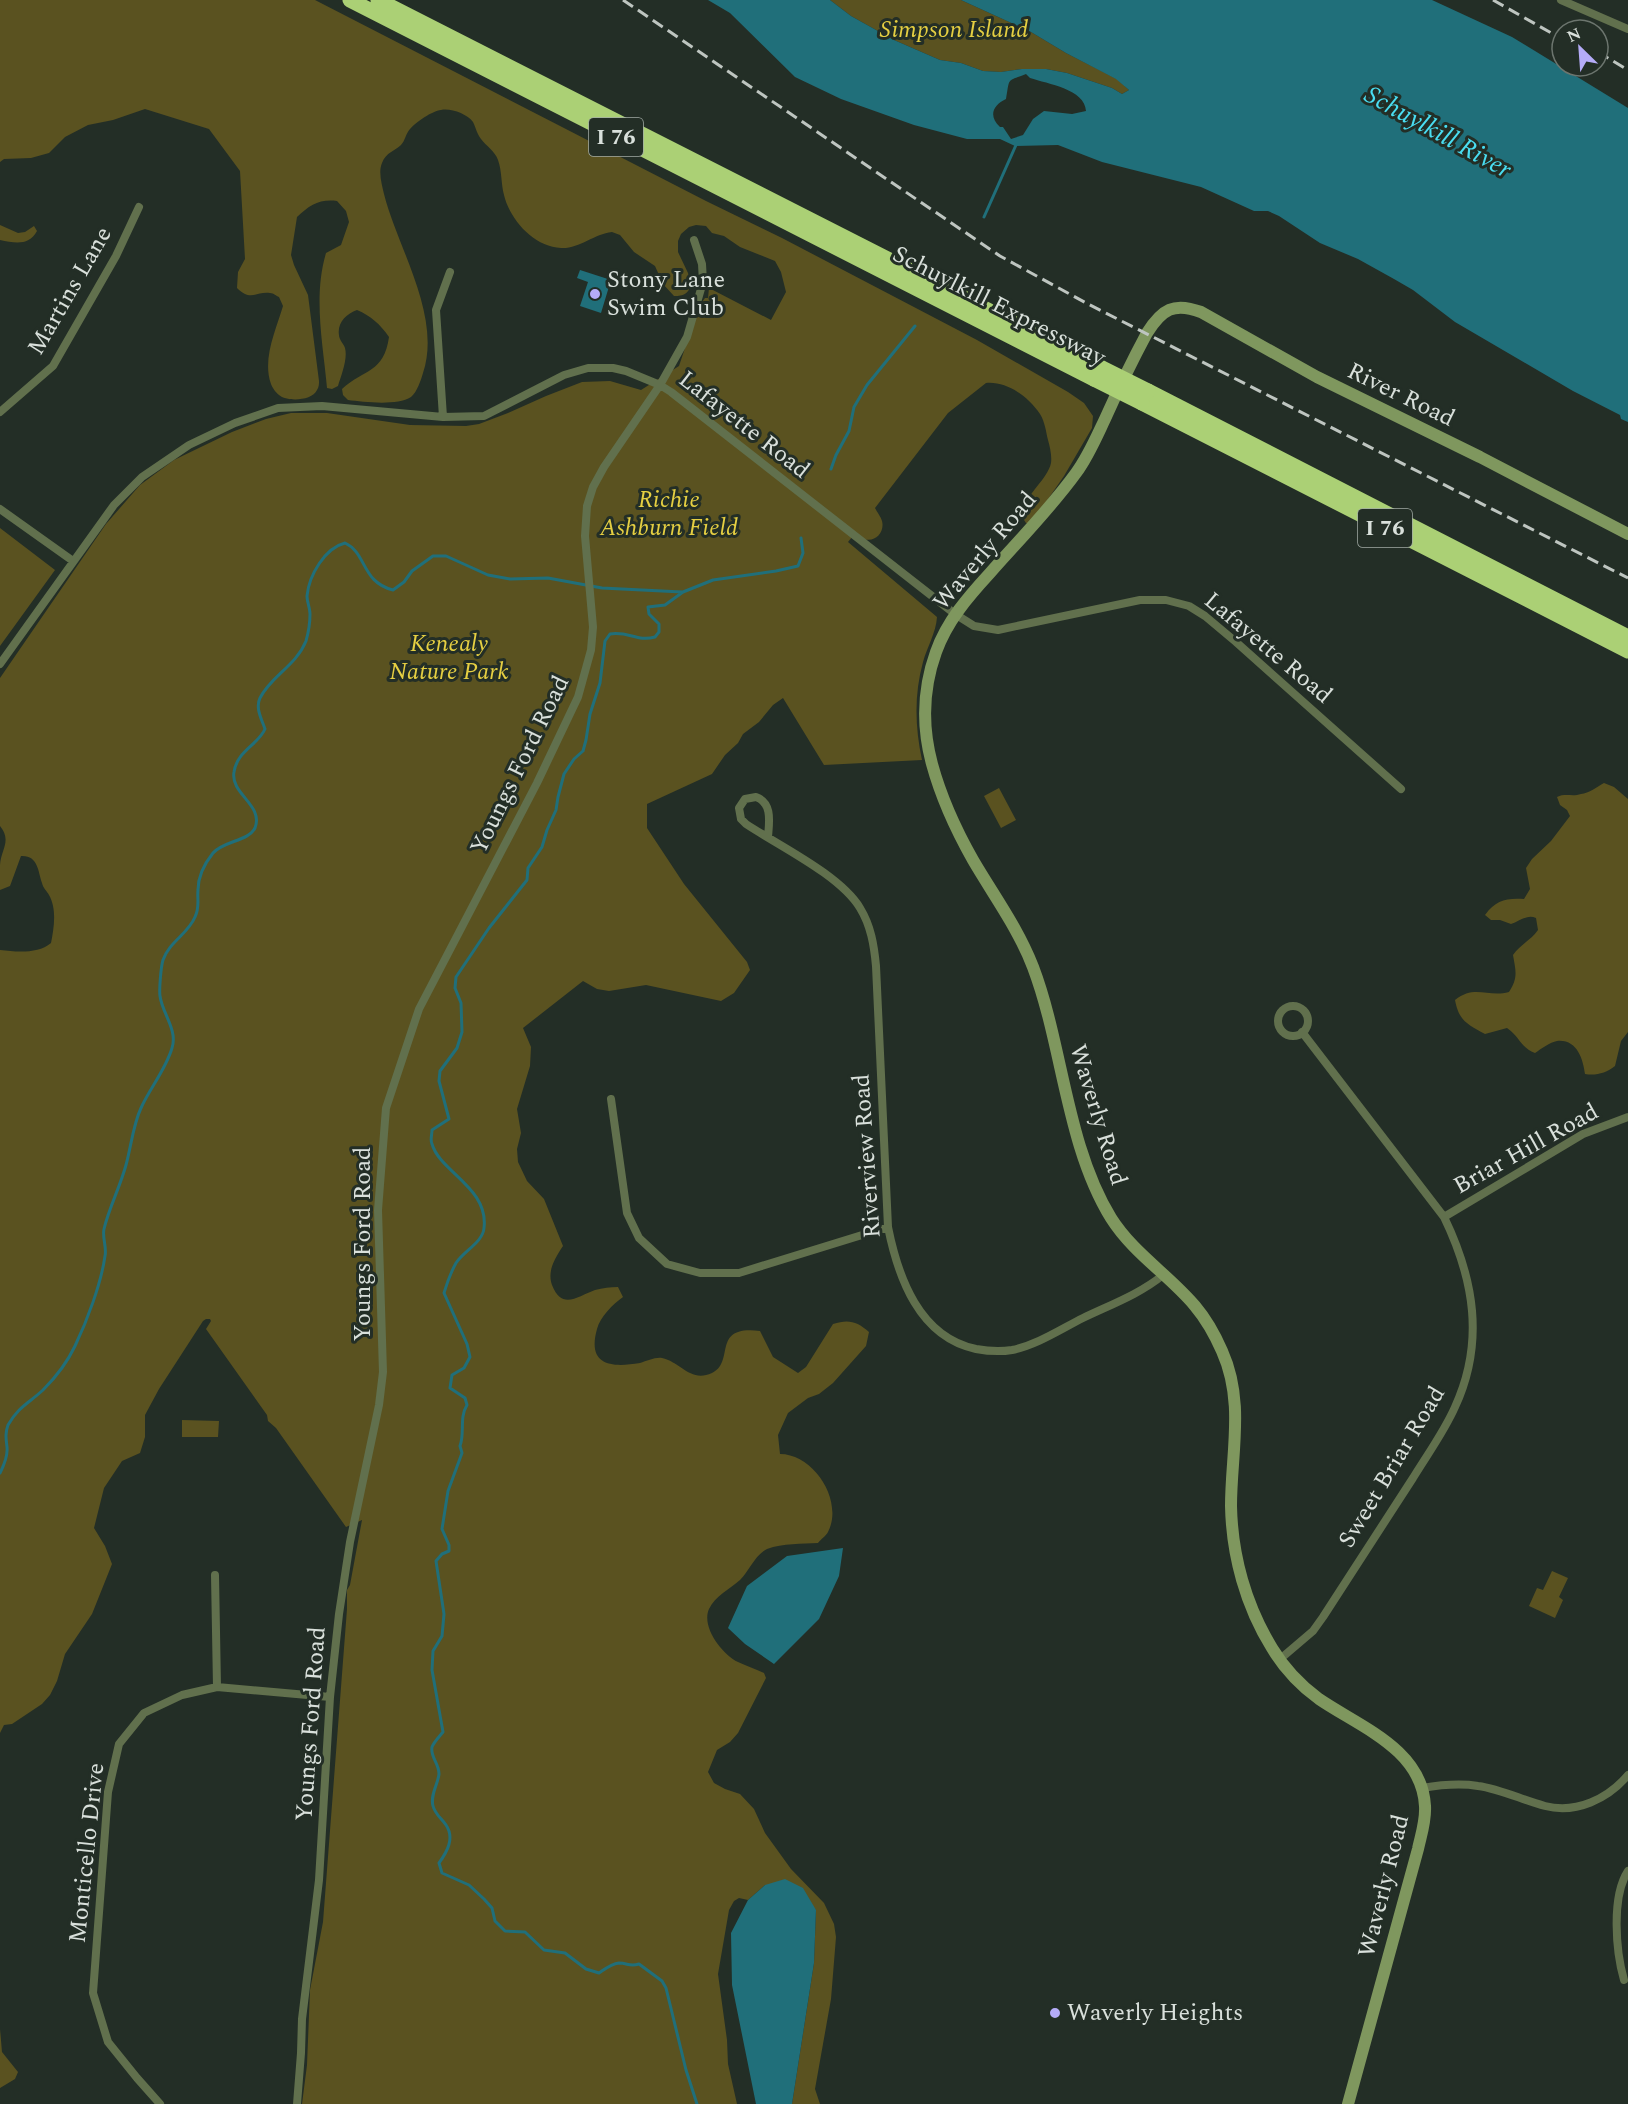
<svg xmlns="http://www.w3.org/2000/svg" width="1628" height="2104" font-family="Spectral,serif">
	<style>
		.green { fill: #5a5220 }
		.water { fill: #206f7a; fill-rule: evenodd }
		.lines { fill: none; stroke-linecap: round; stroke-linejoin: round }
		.stream { stroke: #206f7a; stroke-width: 3 }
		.street { stroke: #61704d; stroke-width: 8 }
		.secondary { stroke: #7f975e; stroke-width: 12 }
		.highway { stroke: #abd075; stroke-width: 15 }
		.rail { stroke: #bec5c0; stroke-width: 3; stroke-dasharray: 12 6; stroke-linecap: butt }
		.highway-bridge { stroke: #abd075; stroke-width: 15 }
		.poi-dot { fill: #b5acf8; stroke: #232e26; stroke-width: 2 }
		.labels { text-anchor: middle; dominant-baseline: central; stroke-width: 6; stroke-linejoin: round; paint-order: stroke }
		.shield { fill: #232e26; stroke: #a2aba5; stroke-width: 1.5 }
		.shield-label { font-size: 22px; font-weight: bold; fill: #d9e0db }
		.park-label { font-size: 24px; font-style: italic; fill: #e5cf42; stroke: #232e26 }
		.poi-label { font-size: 24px; fill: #d9e0db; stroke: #232e26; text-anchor: start }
		.street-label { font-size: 24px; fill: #d9e0db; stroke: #232e26 }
		.water-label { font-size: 26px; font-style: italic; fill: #49ddf1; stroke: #232e26 }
	</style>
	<rect width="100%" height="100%" fill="#232e26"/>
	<path class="green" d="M0,0H315L706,201L782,238L977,340L1068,392L1084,403L1093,416L1092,428L1064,476L1037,515L1029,523H1026C1012,504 1047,483 1051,463C1052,456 1050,447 1048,440C1046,432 1045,422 1040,414C1029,397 1007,381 986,383L948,413L875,508C877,512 881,517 882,521C885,532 875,543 864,539C861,537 859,534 856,532L848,542L937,617C936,633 927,647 923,662C914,695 915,727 922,760L824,765L783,698L773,705L759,722L743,734L738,743L725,755L712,774L647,804V828L684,884L747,962L750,970L734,993L721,1001L646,985L609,991L597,989L583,981L523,1028L531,1047L530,1066L517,1109L521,1133L517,1149L518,1162L527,1181L544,1199L563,1246C555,1258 547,1271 552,1285C562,1311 578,1296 595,1290C603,1288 610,1287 618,1287L623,1297C613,1304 600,1317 597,1329C587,1365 610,1368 640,1363C647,1361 655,1357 662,1358C681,1362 690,1383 712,1373C736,1362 710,1325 760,1331L773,1357L798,1373L806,1367L833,1324C848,1319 857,1321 869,1332L866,1346L833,1383L819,1394L808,1398L788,1413L778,1435L780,1454C814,1454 844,1501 828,1532C826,1536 821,1539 818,1543C802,1544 783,1543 767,1549C755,1555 749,1571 740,1580C730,1589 715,1596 709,1609C701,1627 722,1654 738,1662C746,1666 756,1669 764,1673L766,1678L738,1733L730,1742L717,1750L708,1772L714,1783L725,1789L740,1794L754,1809L765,1833L791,1869L824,1903L834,1924L836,1937L831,1999L815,2089L820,2104H792L814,1963L816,1910L765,1885L748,1900L739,1898L734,1901L729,1910L718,1974L727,2040L728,2064L737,2104H302L307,2065L310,1990L323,1922L347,1609V1590L350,1585L362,1520L346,1527L276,1428L268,1421L267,1415L206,1329L211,1321L210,1319H206L203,1321L159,1389L145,1415V1437L140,1453L122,1461L104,1488L94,1528L105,1546L112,1564L92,1614L65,1654L57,1681L50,1695L42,1704L12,1724L4,1725L0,1733V950C17,952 38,954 51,943C54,928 57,909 49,895C47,891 43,888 42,883C38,871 38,855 21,856L10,886L0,890C0,882 0,873 0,865C1,849 12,841 0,826V678L106,524L140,485L174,460L232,432L266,419L291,413H327L410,425L466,426L479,424L508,413L546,396L582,382L610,381L641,390L679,366L699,306L705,298H708L709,288L771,320L786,292L781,272L775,261L740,247L724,236L712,233L706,226L696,225L689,227L681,234L678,241V252L688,273L691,286C687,294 684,296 674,296L663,284L655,266L634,252L620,235L612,232C594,234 579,249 561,248C534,247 510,220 504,195C501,184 502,171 498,160C495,151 486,146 481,139C477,134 476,128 473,122C467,114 451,108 441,110C432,111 416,122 410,129C406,133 405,141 401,145C395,151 386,152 382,163C378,172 382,185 384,194C398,249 442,316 423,373C421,380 417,392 411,397C397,406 364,402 348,400L343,395L342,389C364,369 384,373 389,337C380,324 371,316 357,310C346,314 337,323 339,335C339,340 344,344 345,348C348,359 341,376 338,386L332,389L327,388C323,343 313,297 326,253L341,245L349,222L346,211L337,201C319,199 310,205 297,217L291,255L294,265L308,295L319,381C319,384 319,387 317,390C312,401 287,402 279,395C276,393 272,387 271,384C262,359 276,330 283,306L279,297C276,296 274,293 270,293C256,291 251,302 237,288L238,272L245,259L240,171L209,129L145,109L113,120L88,125L65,137L49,153L31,158L4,159L0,162Z
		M830,0H961L1031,32L1066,53L1117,79L1129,90L1122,94L1112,88L1067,73L1046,69H1022L1001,72L983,71L961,63L940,60L894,40L851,16Z
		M0,225L18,233L25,232L34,226L37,231C29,246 15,243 0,240Z
		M0,528L55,570L0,646Z
		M1604,783L1614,787L1628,799V1032L1621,1041L1615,1066C1606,1073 1596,1076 1585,1074C1583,1059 1577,1039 1557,1041C1550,1042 1541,1049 1535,1053C1519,1046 1521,1038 1507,1028L1485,1034C1467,1024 1459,1021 1455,1000C1475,984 1488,998 1509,992C1518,978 1516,972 1513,955C1520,945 1531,940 1538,930L1536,918C1527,914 1520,921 1511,924L1500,920H1491L1485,915C1496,900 1506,898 1524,899L1530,889L1526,868L1532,859L1551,841L1570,816L1567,810L1560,805L1557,797C1565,793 1573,797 1581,794C1589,793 1597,787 1604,783Z
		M999,788L1016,820L1001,828L984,796Z
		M182,1420L219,1421L218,1437H182Z
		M1552,1571L1568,1578L1559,1597L1563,1600L1555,1618L1529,1606L1537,1588L1543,1590Z
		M0,2029L2,2052L18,2072L15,2079L0,2088Z"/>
	<path class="water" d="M708,0H830L851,16L894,40L940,60L961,63L983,71L1001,72L1022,69H1046L1067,73L1112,88L1122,94L1129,90L1116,79L1066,53L1031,32L961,0H1432L1512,37L1628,108V422L1621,419L1620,415L1573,391L1455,322L1413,290L1394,279L1358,259L1320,243L1279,216L1268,211H1254L1201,187L1102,162L1058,145L1015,146L1000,139H967L914,125L841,99L795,77L730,13ZM1026,74L1030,78C1048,84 1085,89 1086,111L1072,114L1044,111L1033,119L1023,135L1011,139L1003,127H1000C988,116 993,105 1006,99C1010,77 1006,82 1026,74Z
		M580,270L611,280L601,313L580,306L588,282L577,278Z
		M843,1548L839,1576L819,1619L774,1664L745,1644L728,1628L747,1586L787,1556Z
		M785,1879L803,1888L816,1910L814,1963L792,2104H756L732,1985L731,1933L748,1900L765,1885Z"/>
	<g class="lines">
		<path class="stream" d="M984,217L1016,145
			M831,469L836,455L849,431L854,407L867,385L915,326
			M0,1473C4,1465 8,1456 7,1447C6,1439 5,1433 8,1425C18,1407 29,1403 43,1390C56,1377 67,1363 75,1346C87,1321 101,1284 105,1256C107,1247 102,1238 104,1229C109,1208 120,1187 126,1165C131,1147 133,1125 141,1108C150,1088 166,1069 172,1048C178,1030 162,1013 160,996C159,990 161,966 163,960C169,942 188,934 195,917C200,907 197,900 198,890C198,877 205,863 213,853C223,841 249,841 255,828C264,805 230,794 234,772C237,751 258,745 265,729C262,720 255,708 260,698C271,676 296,666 306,641C308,634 310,622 310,614C310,608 307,602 307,596C309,575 325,548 345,543C367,553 361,582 393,590L404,582L412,571L433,556H446L488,575L510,579L548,578L602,588L682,592
			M697,2104L686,2070L666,1988L662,1981L639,1964C629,1967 628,1963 619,1963C611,1964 605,1969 599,1973L586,1969L565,1953L544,1950L525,1932L505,1931L495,1921L492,1908L484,1899L469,1885L442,1873L439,1863C447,1852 455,1838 446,1825C441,1818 435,1814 433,1806C430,1795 438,1784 439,1774C439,1763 430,1757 432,1747C434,1742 439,1737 443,1732L432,1670L433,1651L442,1636L444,1614L436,1561L442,1554L449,1551V1545L442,1529L448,1491L462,1453L460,1446C465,1433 459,1418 467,1405L465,1398L450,1388L452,1375L464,1368L470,1357L467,1344L444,1293C447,1283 451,1272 456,1263C464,1251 483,1242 484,1228C489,1188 440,1172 432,1144C430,1140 432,1135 432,1130L449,1119L439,1081L440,1071L457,1048L462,1032L461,1003L455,988L456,977L489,928L527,880L528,868L542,847L547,830L556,810L558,797L564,774L574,759L583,751L586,740L590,714L600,683L605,641L610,634C629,631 637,642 655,637L659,632V624L649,614L648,607L665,605L683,592L713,580L776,571L798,566L803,553L801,538"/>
		<path class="street" d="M1561,0L1628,29
			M0,412L53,366L116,256L139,207
			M443,417L436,310L450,272
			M0,509L73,561
			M0,664L114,505L142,477L189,445L235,423L278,408L322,406L443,417L484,416L564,375L588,368H613L626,371L660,385L671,392L955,614L974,626L998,630L1140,600H1166L1189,606L1205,616L1236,642L1401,789
			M768,837C769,823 773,803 756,797L745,799L739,808L741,819L746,824C779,846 840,875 860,908C871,926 874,945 876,966L888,1227C898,1277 919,1337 976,1349C987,1351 1000,1352 1012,1350C1037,1345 1061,1329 1083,1318C1110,1305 1140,1294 1163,1275
			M1278 1021a15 15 0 1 1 30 0a15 15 0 1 1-30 0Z
			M611,1099L627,1213L639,1238L667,1264L700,1273H739L888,1227
			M1444,1217L1583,1134L1628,1117
			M215,1575L217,1687
			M1279,1660L1313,1631L1323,1617C1353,1570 1383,1524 1413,1478C1427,1455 1444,1432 1455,1407C1485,1342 1474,1279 1444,1217L1302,1032
			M1422,1788C1440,1785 1459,1783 1478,1786C1501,1789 1522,1800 1545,1806C1576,1814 1608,1799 1628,1775
			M1624,1980C1616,1952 1611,1897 1628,1871
			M160,2104L137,2078L108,2042L93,1993L108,1792L119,1744L144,1713L182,1695L217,1687L330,1697
			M297,2104L301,2053L302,2019L319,1880L330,1697L339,1614L350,1542L379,1405L383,1372L378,1210L386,1108L419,1009L537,783L578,697L591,650L593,627L585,536L587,506L593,487L604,467L660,385L687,337L703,282L702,264L694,240"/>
		<path class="secondary" d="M1348,2104L1418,1849C1421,1835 1426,1821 1425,1806C1422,1749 1360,1727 1319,1699C1300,1685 1284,1668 1272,1648C1246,1606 1232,1556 1231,1506C1231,1453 1245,1402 1222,1351C1215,1335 1206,1319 1195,1306C1169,1275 1133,1253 1111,1218C1066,1145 1063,1046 1033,967C1018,928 994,896 973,860C956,830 941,797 932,764C922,727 923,688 936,652C947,621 968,597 990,573C1019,540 1050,509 1076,473C1088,457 1096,438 1105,419C1118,390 1132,361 1147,333C1162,309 1174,302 1201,312L1317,377L1480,457L1628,534"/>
		<path class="highway" d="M350,0L1094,379
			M378,0L1100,367
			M1148,391L1628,637
			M1142,403L1628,651"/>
		<path class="rail" d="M623,0L1000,256L1086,303L1628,578
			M1493,0L1562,39
			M1598,52L1628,70"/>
		<path class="highway-bridge" d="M1100,367L1148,391
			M1094,379L1142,403"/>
	</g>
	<g class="poi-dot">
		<circle cx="595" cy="294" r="6"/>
		<circle cx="1055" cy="2013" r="6"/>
	</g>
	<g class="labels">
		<g class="shield">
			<rect x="589" y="118" width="54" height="38" rx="4.5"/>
			<rect x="1358" y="509" width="54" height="38" rx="4.5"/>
		</g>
		<g class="shield-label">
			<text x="616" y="137">I 76</text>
			<text x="1385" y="528">I 76</text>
		</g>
		<g class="park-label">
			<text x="954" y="30">Simpson Island</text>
			<text x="669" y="500">Richie<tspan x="669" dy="28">Ashburn Field</tspan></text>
			<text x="449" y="644">Kenealy<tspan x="449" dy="28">Nature Park</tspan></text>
		</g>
		<g class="poi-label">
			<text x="607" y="280">Stony Lane<tspan x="607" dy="28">Swim Club</tspan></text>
			<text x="1067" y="2013">Waverly Heights</text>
		</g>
		<g class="street-label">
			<text transform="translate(70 291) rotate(-60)">Martins Lane</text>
			<text transform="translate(999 306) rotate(27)">Schuylkill Expressway</text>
			<text transform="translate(1401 395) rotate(26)">River Road</text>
			<text transform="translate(744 425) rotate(38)">Lafayette Road</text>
			<text transform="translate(985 551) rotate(-50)">Waverly Road</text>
			<text transform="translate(1268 648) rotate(40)">Lafayette Road</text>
			<text transform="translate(520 765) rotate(-64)">Youngs Ford Road</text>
			<text transform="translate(1098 1115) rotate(73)">Waverly Road</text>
			<text transform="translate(1526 1149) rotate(-29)">Briar Hill Road</text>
			<text transform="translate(867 1156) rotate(-94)">Riverview Road</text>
			<text transform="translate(363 1244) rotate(-90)">Youngs Ford Road</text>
			<text transform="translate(1392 1467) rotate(-59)">Sweet Briar Road</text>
			<text transform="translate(311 1724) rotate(-86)">Youngs Ford Road</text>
			<text transform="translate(87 1853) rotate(-84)">Monticello Drive</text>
			<text transform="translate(1384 1886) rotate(-76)">Waverly Road</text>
		</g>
		<g class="water-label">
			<text transform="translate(1438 132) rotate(29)">Schuylkill River</text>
		</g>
	</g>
	<g transform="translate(1580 48) rotate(335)"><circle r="28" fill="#232e26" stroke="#6c756e" stroke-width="1.5"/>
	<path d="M0-4.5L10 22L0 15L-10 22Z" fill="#b5acf8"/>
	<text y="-9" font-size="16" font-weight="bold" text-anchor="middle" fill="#d9e0db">N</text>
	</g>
</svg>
